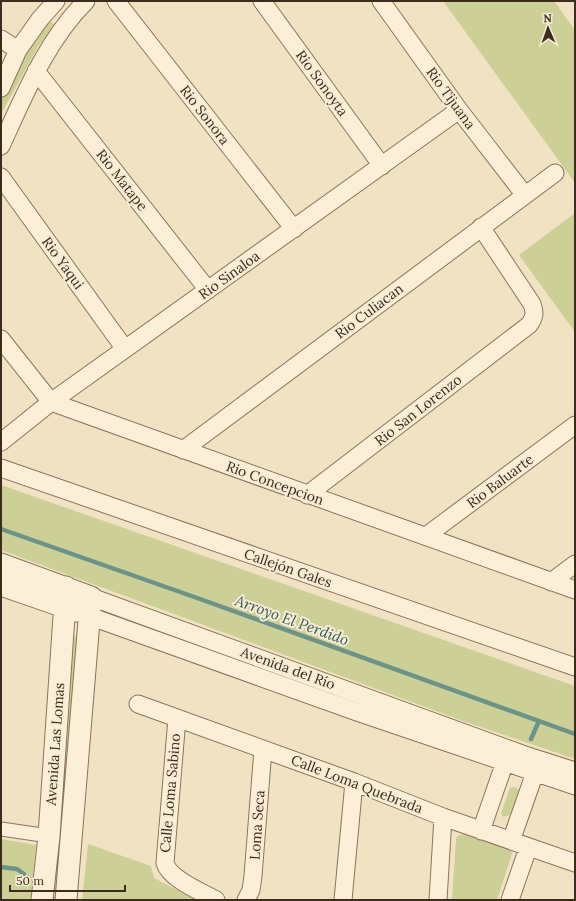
<svg xmlns="http://www.w3.org/2000/svg" width="576" height="901" font-family="Lora,serif">
	<style>
		.green { fill: #ccd097 }
		.lines { fill: none; stroke-linecap: round; stroke-linejoin: round }
		.stream { stroke: #6c9388; stroke-width: 4.5 }
		.pedestrian-casing { stroke: #8d7359; stroke-width: 15 }
		.minor-casing { stroke: #8d7359; stroke-width: 19 }
		.tertiary-casing { stroke: #8d7359; stroke-width: 23 }
		.pedestrian { stroke: #fbefd8; stroke-width: 13 }
		.minor { stroke: #fbefd8; stroke-width: 17 }
		.tertiary { stroke: #fbefd8; stroke-width: 21 }
		.labels { text-anchor: middle; dominant-baseline: central; stroke-width: 4; stroke-linejoin: round; paint-order: stroke }
		.street-label { font-size: 14px; fill: #3c2b1e; stroke: #f8ecd5 }
		.water-label { font-size: 15px; font-style: italic; fill: #2c5d58; stroke: #f8ecd5 }
	</style>
	<rect width="100%" height="100%" fill="#f1e2c4"/>
	<path class="green" d="M443,1H554L575,30V183Z
		M44,21L54,23V26L38,47L1,114V94Z
		M575,213V332L519,255Z
		M1,485L575,686V759L463,721L1,550Z
		M76,636L79,638L59,900H48L71,640Z
		M515,787L519,790L510,815L503,817L501,813L510,788Z
		M464,834L511,850L512,854L497,900H452L456,839L457,836Z
		M1,839L36,845L31,900H1Z
		M88,844L151,866L154,878L196,900H82Z"/>
	<g class="lines">
		<path class="stream" d="M1,529L200,599L575,734
			M531,739L539,721
			M1,867L17,869L24,874"/>
		<g class="pedestrian-casing">
			<path id="pedestrian" d="M1,829L49,836"/>
		</g>
		<g class="minor-casing">
			<path id="minor" d="M116,1L294,229
				M262,1L382,166
				M381,1L459,110L524,194
				M1,39L18,50
				M36,71L208,290
				M1,88L18,50L40,19L56,1
				M1,146C24,96 46,41 86,1
				M1,177L125,349
				M1,339L51,402L575,590
				M1,442L51,402L459,110
				M183,450L555,173
				M1,468L575,667
				M307,495L529,325C535,317 535,312 532,304L481,227
				M426,536L575,425
				M551,582L575,564
				M91,597L525,755L575,771
				M89,616L357,712L575,786
				M138,704L354,782L443,817L575,863
				M177,718L165,863C169,879 202,892 216,900
				M481,831L508,753
				M511,841L539,761
				M246,900L251,890L253,876L263,749
				M343,900L354,782
				M438,900L443,817
				M510,900L528,848"/>
		</g>
		<g class="tertiary-casing">
			<path id="tertiary" d="M1,564L91,597L66,900
				M1,585L76,611
				M42,900L49,836L66,587"/>
		</g>
		<use href="#pedestrian" class="pedestrian"/>
		<use href="#minor" class="minor"/>
		<use href="#tertiary" class="tertiary"/>
	</g>
	<g class="labels">
		<g class="street-label">
			<text transform="translate(322 83) rotate(54)">Rio Sonoyta</text>
			<text transform="translate(451 98) rotate(54)">Rio Tijuana</text>
			<text transform="translate(205 115) rotate(52)">Rio Sonora</text>
			<text transform="translate(122 180) rotate(52)">Rio Matape</text>
			<text transform="translate(63 263) rotate(54)">Rio Yaqui</text>
			<text transform="translate(229 275) rotate(-36)">Rio Sinaloa</text>
			<text transform="translate(369 311) rotate(-37)">Rio Culiacan</text>
			<text transform="translate(418 410) rotate(-38)">Rio San Lorenzo</text>
			<text transform="translate(500 481) rotate(-37)">Rio Baluarte</text>
			<text transform="translate(275 483) rotate(20)">Rio Concepcion</text>
			<text transform="translate(288 568) rotate(19)">Callejón Gales</text>
			<text transform="translate(288 668) rotate(20)">Avenida del Río</text>
			<text transform="translate(55 744) rotate(-86)">Avenida Las Lomas</text>
			<text transform="translate(357 784) rotate(21)">Calle Loma Quebrada</text>
			<text transform="translate(170 793) rotate(-85)">Calle Loma Sabino</text>
			<text transform="translate(257 825) rotate(-86)">Loma Seca</text>
		</g>
		<g class="water-label">
			<text transform="translate(292 620) rotate(20)">Arroyo El Perdido</text>
		</g>
	</g>
	<rect width="576" height="901" fill="none" stroke="#3c2b1e" stroke-width="4"/>
	<g transform="translate(548 28) rotate(358)" stroke="#f8ecd5" stroke-width="3" paint-order="stroke">
	<path d="M0-3L7 15L0 10L-7 15Z" fill="#3c2b1e"/>
	<text y="-6" font-size="11" font-weight="bold" text-anchor="middle" fill="#3c2b1e">N</text>
	</g>
	<path d="M10 885v6h115v-6" fill="none" stroke="#3c2b1e" stroke-width="2"/>
	<text x="16" y="885" font-size="12" fill="#3c2b1e" stroke="#f8ecd5" stroke-width="3" paint-order="stroke">50 m</text>
</svg>
